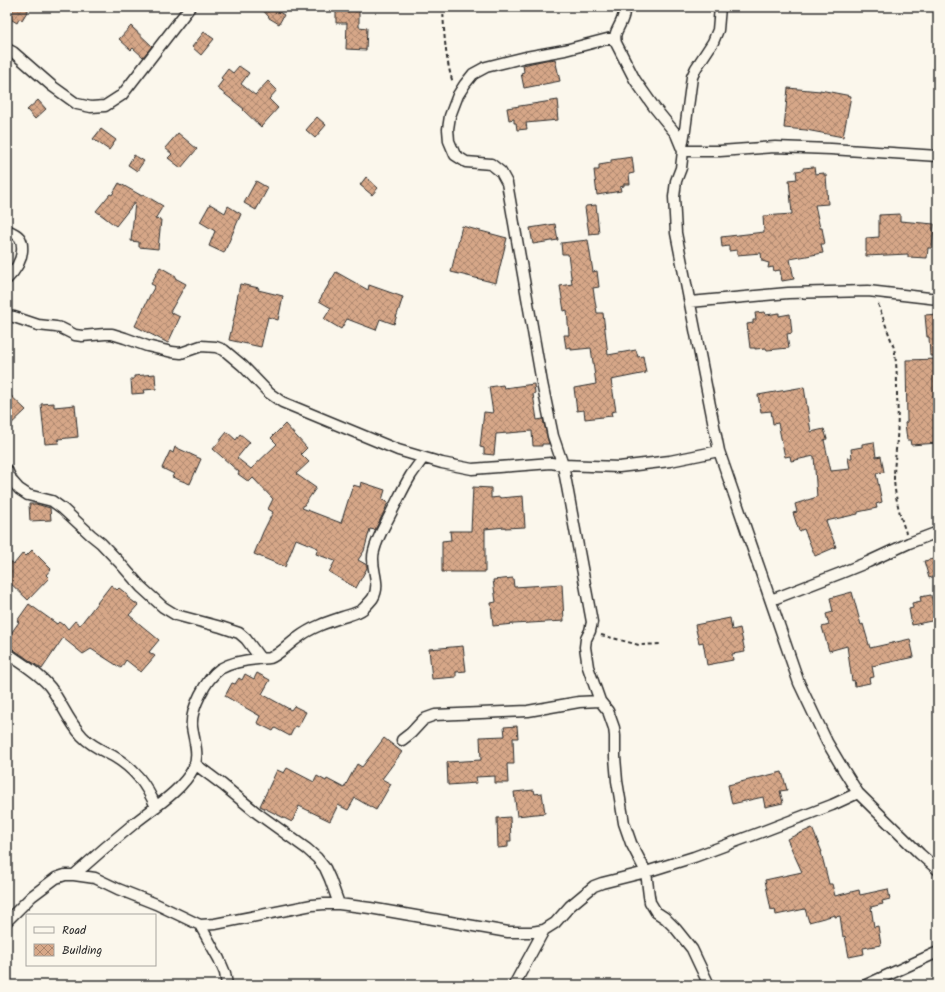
<svg xmlns="http://www.w3.org/2000/svg" width="945" height="992" font-family="Kalam,sans-serif">
	<style>
		.building { fill: url(#building-cross-hatch); stroke: #2b2b2b }
		.lines { fill: none; stroke-linecap: round; stroke-linejoin: round }
		.minor-casing { stroke: #2b2b2b; stroke-width: 13 }
		.path { stroke: #2b2b2b; stroke-width: 2; stroke-dasharray: 4 3; stroke-linecap: butt }
		.minor { stroke: #fbf7ec; stroke-width: 10 }
	</style>
	<defs>
		<pattern id="building-cross-hatch" width="8" height="8" patternUnits="userSpaceOnUse"><rect width="8" height="8" fill="#d6a788"/><path d="M0 0l8 8M0 8l8-8" fill="none" stroke="#ae886f"/></pattern>
	</defs>
	<rect width="100%" height="100%" fill="#fbf7ec"/>
	<filter id="ink" filterUnits="userSpaceOnUse"><feTurbulence type="fractalNoise" baseFrequency=".025" numOctaves="2"/><feDisplacementMap in="SourceGraphic" scale="8" xChannelSelector="R" yChannelSelector="G"/><feConvolveMatrix kernelMatrix="1 2 1 2 8 2 1 2 1" color-interpolation-filters="sRGB"/></filter>
	<g filter="url(#ink)">
		<path class="building" d="M7,7H30L22,20L19,19L17,23L7,17Z
			M260,7H271L284,15L279,24L269,18V17Z
			M336,7H359V27L367,28L366,50L346,49L347,23H336Z
			M131,26L152,46L143,57L133,48L131,50L119,39Z
			M204,32L214,39L201,55L192,47Z
			M550,59V60L555,59L560,81L524,88L521,73L524,72L523,65Z
			M239,66L249,73L241,84L255,95L268,81L277,90L269,99L278,108L261,127L243,110L244,109L217,88L223,80L221,78L228,69L233,73Z
			M788,88L820,91V90L851,96L843,137L806,130L784,128Z
			M38,100L46,109L35,119L27,110Z
			M558,100L559,110H557L558,120L526,123L527,129L517,130L516,123H514V119L509,120L507,108Z
			M317,117L326,125L315,138L306,130Z
			M101,129L116,140L109,150L93,139Z
			M178,133L197,149L181,168L168,158L172,154L165,148Z
			M134,155L144,161L137,171L128,165Z
			M632,157L634,173L629,174L630,184H624V186L620,187L621,191L597,195L594,170H599V165L611,163V160Z
			M814,167L815,174L824,173V175H826L828,204L815,205L820,228H822L825,244H821L823,253L790,259L794,279L782,281L780,270L774,271L773,267L768,268L769,263L762,261L761,253L737,255V250L729,251V246L722,247L721,237L764,232L763,216L792,214L789,180L797,179L796,171L803,170V168Z
			M366,177L378,188L372,195L360,185Z
			M256,181L268,188L256,210L244,203Z
			M119,183L142,196L143,194L163,206L155,219L161,220L158,249L139,247V242L131,241L135,202L116,226L96,211L110,194L112,195Z
			M210,204L225,213L228,206L241,214L224,253L209,246L215,231L200,222Z
			M596,205L599,233L589,234L585,208L586,206Z
			M900,214V221L934,224L932,248H928L927,258L908,257V254L866,256V238L879,237V215Z
			M555,224L558,240L533,244L530,228Z
			M462,226L507,238L496,283L451,272Z
			M588,240L593,272L597,271L599,287L593,288L597,313H603L608,355L636,350L638,357L643,356L646,373L611,380L616,411L611,412L612,416L585,419L584,410L577,411L574,388L596,384L591,348L571,350V347L566,348L564,335H569L567,310L564,311L560,286L572,284L568,254H562L561,243Z
			M160,267L176,276L175,278L186,284L170,312L180,317L168,343L135,326L150,295L155,286L151,284Z
			M336,272L368,290L369,285L403,297L394,324L380,319L376,330L347,319L341,329L324,319L331,308L319,301Z
			M240,284L259,288L258,290L283,296L278,320L268,317L261,347L229,340L236,309H235Z
			M765,312L766,315L779,313V316L790,314L792,333L787,334L789,348L767,350L766,348L755,349V348H750L747,324L753,323V320H756L755,313Z
			M938,314V356H930L929,337H927L925,315Z
			M938,359V443L911,445L910,440H907L905,423L907,422L906,360Z
			M155,374L156,389L144,390L145,393L132,394L131,379H134V376Z
			M534,384L535,393L533,394L537,420L543,419L549,444H542V446H533L532,431L496,434L494,455L484,454V448L480,447L484,412L493,413L489,387L503,385L504,388Z
			M804,387L811,432L824,429L827,439L824,440L831,471L850,469L848,458H852L851,449L862,447V444L874,442L876,457L881,456L884,472L876,473L882,502L876,504L877,508L858,512V514L826,521L836,547L815,556L804,529L799,531L793,513L797,512L795,504L817,497L814,456L791,461L790,456L785,457L778,423L773,424L771,411L761,412L758,395Z
			M7,392L26,410L7,428Z
			M54,403V407L75,405L78,437L58,439L59,443L45,444L41,404Z
			M285,424L307,448L301,454L309,462L296,474L316,488L302,508L341,523L353,485L360,487L361,482L385,490L382,500L388,502L385,510L375,530L370,529L364,551L358,560L367,565V568L356,588L329,572L335,561L316,554L318,548L296,539L285,567L254,554L263,532L273,512L268,509L273,499L253,478L249,482L238,474L239,472L213,449L227,432L236,440L240,434L250,442L237,458L251,469L277,444L271,438Z
			M175,447L201,459L190,484L172,477L174,474L162,468L170,451L173,453Z
			M473,487L491,488V498L500,497V498L523,496L525,527L505,528V527L485,529V572H442V541L451,540L450,531H471Z
			M29,504H36L50,508L51,520L30,521Z
			M32,550L51,569L46,575L49,578L28,600L7,580V559L14,564L23,553L26,556Z
			M938,558V575L929,578L924,561Z
			M513,578L514,587L562,584L564,621L514,624L493,626L491,603L496,602L493,580Z
			M111,585L117,590L119,588L128,595L127,597L138,605L129,615L159,640L149,652L155,656L141,672L126,660L121,668L91,649L83,654L63,638L42,669L7,645V639L19,622L17,621L29,604L57,624L59,622L63,625L64,624L68,629L75,621L80,625Z
			M852,592L861,625L863,624L870,648L910,639L914,657L872,666L874,677L869,678L870,683L855,686L854,680L852,681L847,646L829,651L822,627L829,625L826,614L833,612L830,598Z
			M931,595L936,620L912,625L909,609L913,608L912,603L921,601L920,597Z
			M730,618L732,630L740,628L745,652L732,654L733,660L707,665L703,642L699,643L695,625Z
			M463,646L466,671L456,672V677L432,679L429,649Z
			M257,673L270,680L262,694L291,710L294,706L306,712L298,727L295,726L290,736L275,728L273,731L257,723L260,716L225,696L232,683L235,684L239,678L242,680L245,674L254,679Z
			M517,726L518,738H513L514,764H507L508,783H495V776L476,777L477,783L448,785L447,762L481,760L480,737L505,736L504,727Z
			M384,738L402,752L382,779L391,784L376,810L355,798L348,810L338,805L330,821L299,806L292,822L260,806L277,770L284,773L287,768L314,782L317,776L326,781L327,779L344,788L357,764L362,767Z
			M782,772L787,790L780,791L783,803L765,807L763,797L732,804L728,785Z
			M534,790L535,794L542,793L545,813L517,816L514,792Z
			M510,817L511,841H508V847L498,848L497,818Z
			M812,828L822,852H821L829,884H832L835,896L859,890L860,895L888,889L890,899L882,901L883,904L871,907L874,927L878,926L881,945L863,948L864,954L849,957L845,936L843,937L840,916L835,917V915L809,922L805,909L776,915L775,909L771,910L765,880L802,872L787,839Z"/>
		<g class="lines">
			<g class="minor-casing">
				<path id="minor" d="M625,7C624,10 624,14 623,17C620,28 613,31 616,43L635,80L654,107L676,134L683,151L681,168L676,181L674,197L676,233L719,451L799,683L827,742L843,769L858,793L920,854L938,870
					M615,37L565,50L526,57L486,67L473,74L465,84L458,95L450,116L448,129L449,141L455,155L466,162L491,164L501,172L507,183L542,383L553,436L563,465L592,622L590,631L586,639L585,647L588,667L600,701L608,711L614,728L615,736V757L617,781L624,823L631,843L646,872L649,896L650,902L656,912L665,918L676,929L692,949L709,985
					M7,49L13,52L52,86L77,104L91,107L105,106L122,95L190,7
					M682,147L685,130L692,77L696,68L713,42L718,30L720,7
					M683,151H720L775,147L831,149L938,156
					M7,230C19,235 23,238 22,251C21,263 15,271 7,279
					M690,302L788,293L868,291L938,299
					M7,316L14,317L38,325L56,327L61,328L75,335L82,336L105,334H112L125,338L147,346L172,352L181,353L201,346L216,347L224,350L243,366L269,393L282,402L398,450L442,463L472,469L551,463L563,465L619,467L670,461L719,451
					M7,470L12,481L19,489L28,495L52,501L63,509L91,535L101,543L119,562L141,587L163,607L176,615L221,627L239,633L246,639L260,658
					M771,600L841,573L868,562L909,543L938,532
					M7,653C22,664 39,673 50,687C62,703 68,721 82,736C90,745 103,751 113,756C135,769 146,784 156,807
					M402,740L411,733L424,719L435,715L528,711L579,702L600,701
					M195,764L223,785L257,813L307,849L317,858L325,868L330,879L339,904
					M74,875C94,857 115,839 136,822C155,807 182,790 193,769C200,755 194,741 192,727C190,709 206,679 220,669C232,662 245,660 258,659C262,658 266,659 270,658C279,655 291,642 299,637C312,627 328,622 343,617C349,615 358,613 363,609C366,606 370,602 373,598C382,583 369,567 374,551C377,538 384,527 390,515C397,502 403,488 411,475C415,469 419,464 423,458
					M7,921L32,896L56,878L65,875H74L95,878L118,889L156,904L200,925L215,924L312,905L324,904H339L370,908L508,932H532L544,930L555,923L570,906L594,886L602,883L646,872L694,857L764,831L832,805L858,793
					M200,925L219,959L225,973L227,985
					M514,985L544,930
					M866,985L938,952"/>
			</g>
			<path class="path" d="M443,7C444,33 445,58 453,83
				M878,304L894,348C897,364 897,380 897,396C898,410 898,425 897,439C896,452 894,465 894,479C895,497 900,516 906,533
				M601,635L639,645L662,644"/>
			<use href="#minor" class="minor"/>
		</g>
	</g>
	<rect width="945" height="992" fill="none" stroke="#fbf7ec" stroke-width="24"/>
	<rect x="12" y="12" width="921" height="968" fill="none" stroke="#2b2b2b" stroke-width="1.5" filter="url(#ink)"/>
	<rect x="26" y="914" width="130" height="52" fill="#fbf7ec" stroke="#a8a59f"/>
	<rect x="34" y="927" width="20" height="6" fill="#fbf7ec" stroke="#a8a59f"/>
	<text x="62" y="934" font-size="12" fill="#2b2b2b">Road</text>
	<rect x="34" y="944" width="20" height="12" fill="url(#building-cross-hatch)" stroke="#a8a59f"/>
	<text x="62" y="954" font-size="12" fill="#2b2b2b">Building</text>
</svg>
